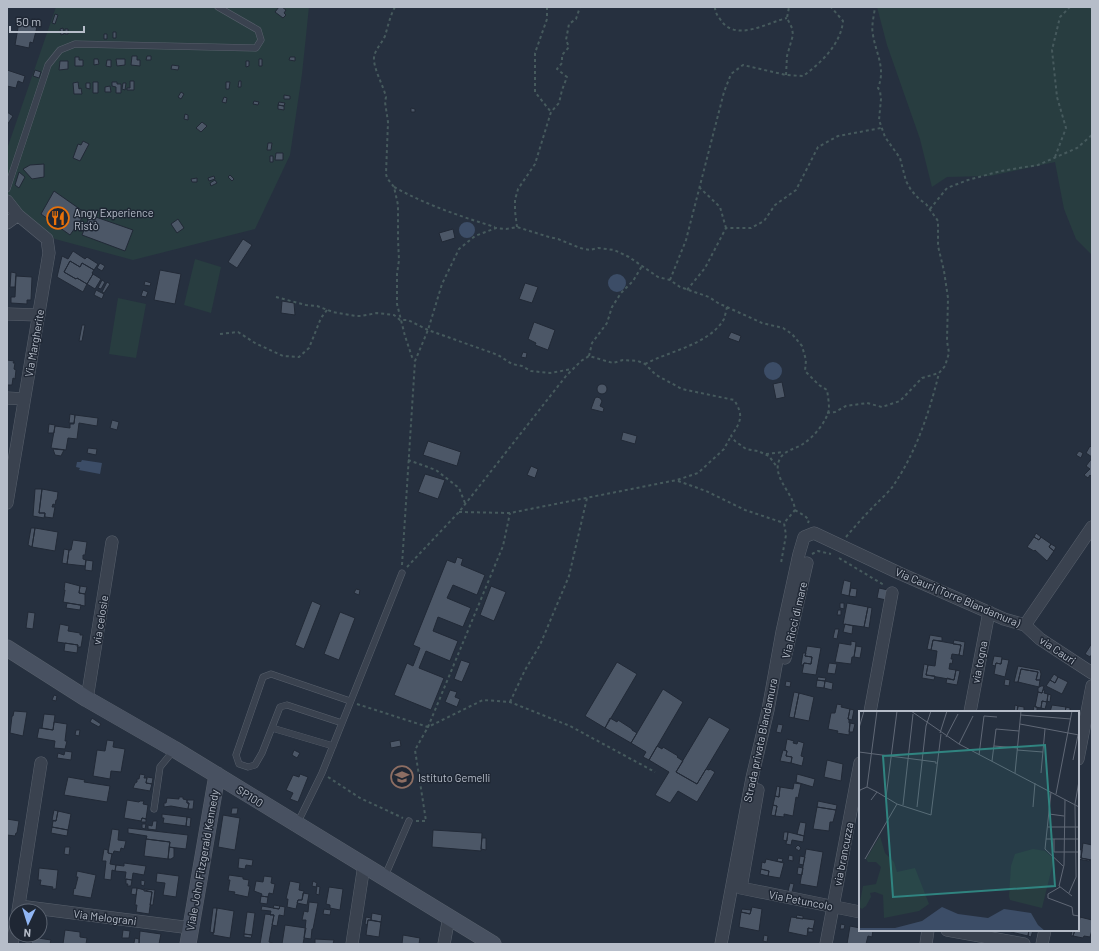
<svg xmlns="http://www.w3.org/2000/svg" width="1099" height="951" font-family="Barlow,sans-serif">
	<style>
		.green { fill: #283d40 }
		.water { fill: #3c4d67 }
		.building { fill: #4c5767; stroke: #212936 }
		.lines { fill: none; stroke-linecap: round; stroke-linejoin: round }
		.lane-casing { stroke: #58606c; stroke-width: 7 }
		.street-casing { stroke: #58606c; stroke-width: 13 }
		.secondary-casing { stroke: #58606c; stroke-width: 17 }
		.path { stroke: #465a5d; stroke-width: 2; stroke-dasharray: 3 3; stroke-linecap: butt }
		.lane { stroke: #3a424f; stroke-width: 6 }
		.street { stroke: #3a424f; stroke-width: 12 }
		.secondary { stroke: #485161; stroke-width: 16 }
		.labels { text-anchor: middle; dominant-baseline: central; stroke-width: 3; stroke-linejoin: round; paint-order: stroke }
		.poi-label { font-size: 11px; fill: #b6bdc9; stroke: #1f2734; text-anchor: start }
		.street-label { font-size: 11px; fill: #b6bdc9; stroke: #1f2734 }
		.inset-road { fill: none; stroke: #606876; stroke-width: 1 }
		.view { fill: #308480; fill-opacity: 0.15; stroke: #308480; stroke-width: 2 }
		.inset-edge { fill: none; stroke: #b6bdc9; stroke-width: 2 }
	</style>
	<rect width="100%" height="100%" fill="#26303f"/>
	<path class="green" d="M56,7H309L302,74L290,155L255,229L133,260L55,239L16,205L7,194V149Z
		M877,7H1092V255L1076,239L1064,209L1055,162L990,176L947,177L932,187L920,139L887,45Z
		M195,259L221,267L211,313L184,305Z
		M118,298L146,304L136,358L109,354Z"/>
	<path class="water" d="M459 230a8 8 0 1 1 16 0a8 8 0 1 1-16 0Z
		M608 283a9 9 0 1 1 18 0a9 9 0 1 1-18 0Z
		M764 371a9 9 0 1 1 18 0a9 9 0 1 1-18 0Z
		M82,460L102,463L100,474L79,470L80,468L76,467L77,462H81Z"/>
	<path class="building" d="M279,7H282L286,10L284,13L286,15L283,18L275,12Z
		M55,14L58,15L55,24L52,23Z
		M19,22L37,27L33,43L30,42L29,48L15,45Z
		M63,28L64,34L61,35L60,29Z
		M65,29H68V34H65Z
		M113,32H116V38H113Z
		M104,34H107V39H104Z
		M132,56H137V60H140V66L131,65Z
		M147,56H151V60H146Z
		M75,57H79V60H83V66H75Z
		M290,57H295V61L289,60Z
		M94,59H98L99,64L94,65Z
		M116,59H125V65L117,66Z
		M259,59H262V66H259Z
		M107,60H111V67L106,66Z
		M60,61H68V69L59,70Z
		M246,61H249V66L246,67Z
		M172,65L179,66L178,70L171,69Z
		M7,70L25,76L23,83L18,81L16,88L7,86Z
		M35,70L41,72L39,78L33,76Z
		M130,81H134V90H127V88H130Z
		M239,81H241V87H238Z
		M78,82L79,89L81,88L82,94H74L73,83Z
		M93,82H98V93H93Z
		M112,82H117V84H121V93H116V87L112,86Z
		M226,82H230L229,89H226Z
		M86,83H90V89L86,88Z
		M123,83H126L125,90L122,89Z
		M110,86L111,92H105V87Z
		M181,92L184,94L181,99L178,97Z
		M284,95L290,96V99H284Z
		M224,97L227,98L226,103L222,102Z
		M254,101L259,102L258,105L253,104Z
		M279,102L285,103L284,106L278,105Z
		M278,105L284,106V110L278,109Z
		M411,108L415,109V112H411Z
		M7,112L13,116L7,125Z
		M185,114L188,115V120L184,119Z
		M202,122L207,126L201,132L196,128Z
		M83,141L89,144L80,161L73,158L78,144L81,145Z
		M268,143H272L271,150H267Z
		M276,153H283V160H275Z
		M270,156H273V162H270Z
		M44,164V177L32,179L23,169L30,165Z
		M19,172L25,177L19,188L15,185Z
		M230,175L234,179L232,181L228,177Z
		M214,176L215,179L209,181L208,178Z
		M197,178V182H192L191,179Z
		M215,180L217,183L211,186L210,183Z
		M54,191L84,212L82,218L70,235L41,214Z
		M90,215L133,230L125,251L82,235Z
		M178,219L184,228L177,233L171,224Z
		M453,229L455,238L442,242L439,233Z
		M243,239L252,245L237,268L228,262Z
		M73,251L85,259L87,257L98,264L94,270L82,263L80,267L70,261L64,272L76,279L77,278L87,284L83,292L57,277L62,256L68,259Z
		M70,261L80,267L82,263L94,270L92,273L93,274L87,284L77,278L76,279L64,272Z
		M100,263L105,266L102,271L97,268Z
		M160,270L181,274L175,304L154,300Z
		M11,272L16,273L15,287H10Z
		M93,274L101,279L95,289L87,284Z
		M16,276L32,277L31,300H27V304L11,303V297H15Z
		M102,280L105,282L101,289L98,288Z
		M145,281L151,283L150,286L144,285Z
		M107,282L110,284L104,293L102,292Z
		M525,283L538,287L532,303L519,299Z
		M96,290L104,294L102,299L94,295Z
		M143,290L148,292L146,297L141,296Z
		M282,301L294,303L295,315L281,313Z
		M534,322L555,330L548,350L535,345L536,343L528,339Z
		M82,325H85L82,341H79Z
		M731,332L741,336L739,342L728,338Z
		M523,352L527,353L526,358L521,357Z
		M7,360L14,361L13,363H15L14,369L16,370L15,379L13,378L12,385H7Z
		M782,382L785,397L776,399L773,384Z
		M597 389a5 5 0 1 1 10 0a5 5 0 1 1-10 0Z
		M597,397L600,398L602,401L600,406L604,408L603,412L591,409L595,398Z
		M70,414L75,415L74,423H69Z
		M75,415L98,418L97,426L79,423L77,439L68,438L66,450L51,448L55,426L70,428V424H74Z
		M112,420L119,422L117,430L110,428Z
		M49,424L55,425L54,433H48Z
		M623,432L637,436L635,444L621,440Z
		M428,441L461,452L457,466L423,455Z
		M1090,446L1091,447L1092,446V457L1086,453Z
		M88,448L97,449L96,455L87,453Z
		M53,449L64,450L61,456L55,455Z
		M1079,451L1083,453L1081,458L1076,455Z
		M1092,458V477L1090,475L1088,478L1084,475L1090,469L1086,466Z
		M531,466L538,469L535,478L527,475Z
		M425,474L445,480L438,499L418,492Z
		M35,489H42L39,513H45L44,518L33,516Z
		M42,489L58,492L57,500H56L55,505L53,504L52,507H55L53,518L45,517V513H39Z
		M31,528H35L32,547L28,545Z
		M35,528L58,532L55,551L32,547Z
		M1036,533L1041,537L1039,540L1034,537Z
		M1034,537L1039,540L1041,537L1051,544L1049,547L1054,551L1047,561L1035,550L1034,551L1027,547Z
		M73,540L87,542L85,555H83V559L86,560L85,566L67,564L69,550H71Z
		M1051,544L1056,547L1054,551L1049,547Z
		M64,549L69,550L67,564L62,563Z
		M457,557L463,559L461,565L485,575L477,595L453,585L447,598L471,608L463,627L438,617L433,631L458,641L450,661L426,651L419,668L444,678L431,710L394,695L407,663L413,666L420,648L413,645L447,560L455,563Z
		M86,560L93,561L92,571L85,570Z
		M844,580L851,582L849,596L841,594Z
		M65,582L80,586L79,593L85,594V606L63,602L65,590H64Z
		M80,586L87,587L85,594L79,593Z
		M491,586L506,592L494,621L480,615Z
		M851,588L857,589L856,597L849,596Z
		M879,588L888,590L886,600L877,598Z
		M356,589L360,590L359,595L354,593Z
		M312,601L321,605L304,649L295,645Z
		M67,603L81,605L80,610L66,608Z
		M840,603H844V609L840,608Z
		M847,603L868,607L864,627L843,624Z
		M868,607L872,608L869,628L864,627Z
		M838,610H841V615H837Z
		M28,612L35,613L33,629L26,628Z
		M340,612L355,618L339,660L324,654Z
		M60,624L69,626L68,631L80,633V635H83L81,647H77L78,645L57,642Z
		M845,624L853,626L852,634L843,632Z
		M835,629H839L837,639L833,638Z
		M930,635L942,637V641L933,640L931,650L927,649Z
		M933,640L961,645L959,655L952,654L951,659H953L952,664L950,663L949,669L956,670L954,680L926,675L928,665L935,666L937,651L931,650Z
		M954,640L965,642L963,656L959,655L961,645L953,644Z
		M851,641L856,642L854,657H852L851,664L835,662L839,643L851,645Z
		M65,643L78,645L77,653L64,651Z
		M1092,643V654L1090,657L1085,654Z
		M807,646L821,648L816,675L802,673L804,663L811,664L812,657L805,656Z
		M856,646L862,647L860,658L854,657Z
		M803,653H806L805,656L812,657L811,664L804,663L803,665H801Z
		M994,656L1002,657L1001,664L996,663L995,666L992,665Z
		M1002,659L1009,660L1005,677L994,674L996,663L1001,664Z
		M461,660L470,663L462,682L454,679Z
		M617,662L637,674L605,728L585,716Z
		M829,663L837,664L835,674L827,673Z
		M924,664L928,665L926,675L935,676L934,680L922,678Z
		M1018,666L1040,670L1041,674L1040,680H1036L1038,672L1021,669L1018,682H1014Z
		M1021,669L1038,672L1036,680H1040L1039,687L1018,682Z
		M956,670L960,671L957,685L946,683L947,678L954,680Z
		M1054,674L1058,677L1055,683L1050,680Z
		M818,677L826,678L825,681L817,680Z
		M1058,677L1068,682L1062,694L1046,686L1050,680L1055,683Z
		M1005,679L1010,680L1009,686L1004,685Z
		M817,680L825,681L824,688L816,687Z
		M786,681L791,682L790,687L785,686Z
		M825,681L833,683L832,690L824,688Z
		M1041,686H1044L1042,693L1038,692V688Z
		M663,689L683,702L649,760L643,757L646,752L631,743Z
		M450,690L457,692L455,697L460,699L457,707L445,702Z
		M1043,690H1045L1044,693L1048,694L1047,702L1042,701L1041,708L1035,707L1038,692L1042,693Z
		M794,692L799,693L794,718L789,717Z
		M799,693L814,697L809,721L794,718Z
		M1048,694L1051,695L1050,702L1047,701Z
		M54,695L57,696L56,701L52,700Z
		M1042,701L1047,702L1045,709L1041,708Z
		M837,704L842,705L841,707L850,709L848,719L849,720V723H850L849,735L837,733L838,731L828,729L831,713H835Z
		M1015,705L1018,706L1017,712H1014Z
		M1052,705L1066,707L1065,712H1050Z
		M1018,706L1024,707V711L1026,712H1017Z
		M1034,706L1037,707V712H1033Z
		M1066,707L1070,708V712H1065Z
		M850,709L854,710L852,720L848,719Z
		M14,711L27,712L23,736L10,733L12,716H13Z
		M44,714L55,715L53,730L42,728Z
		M709,717L730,729L697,784L676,772Z
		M92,718L101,724L99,727L90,722Z
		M610,718L617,722L618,720L632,729V730L637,733L631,743L605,728Z
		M54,722L67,724L65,741H67L65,749L54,748L55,741L37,738L39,728L53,730Z
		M850,723L855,724L853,732H849Z
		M778,724L783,725L781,733L776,732Z
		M76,730H80L79,736L75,735Z
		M787,739L794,741L793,743L797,744L798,741L804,743L801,756L804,757L802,766L791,763L792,757L786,756L787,751L785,750Z
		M107,740L114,741L113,747L125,749L121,772L111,771L110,779L93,776L97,750L105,751Z
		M400,740L401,746L391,748L390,742Z
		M657,746L662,749L663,747L678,756L677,757L683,761L676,772L697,784L706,769L709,770L710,769L715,772L697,802L678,791L670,803L655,795L669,772L649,760Z
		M294,750L300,753L297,758L292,755Z
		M783,750L787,751L786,756L792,757L791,763L780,761Z
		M65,751L72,752L71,760L57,758L58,753L64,755Z
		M827,760L843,764L841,781L824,777Z
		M140,774L145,775L144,778H147L146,783L152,784L150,791L133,788L135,783L137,782V779H139Z
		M300,774L308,777L298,802L290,799L293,793L286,790L293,775L299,777Z
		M797,774L815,779L813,787L796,782Z
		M68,777L85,780L84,782L110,786L107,802L64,795Z
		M147,777L153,778L152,784L146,783Z
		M794,783L801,784L798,798L796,797L793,816L784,814V817L775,816L777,806L773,805L775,796L779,797L780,787L793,789Z
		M777,786L780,787L779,797L775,796Z
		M179,797H183V799L187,800V803H189L188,809L171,806L164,807V803H166L167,798L179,799Z
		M127,800L139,802L140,801H144L143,804L148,805L146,819L142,818L141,821L124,818Z
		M187,800H194L193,809H188L189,803H187Z
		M818,801L837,805L836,810L817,807Z
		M773,805L777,806L775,816L771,815Z
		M817,807L836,810L833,822H830L829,831L813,829Z
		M232,808H238L237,814H231Z
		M54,810L58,811L56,821L52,820Z
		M58,811L71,814L68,830L52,827L53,821H56Z
		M162,814L187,817L186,826L163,823L164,818H162Z
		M223,815L240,818L235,850L218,847Z
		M187,817L191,818L190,827L186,826Z
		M142,818L146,819V822H141Z
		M7,819L19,821L17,833H16L15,836L7,835Z
		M153,821H157L156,830L148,829V825L152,826Z
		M800,822L806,823L804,836L797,834Z
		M142,824H146L145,829L142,828Z
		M52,827L68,830L67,836L51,833Z
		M128,828L188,835L186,849L169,847L170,842L146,839L147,836L128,833Z
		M112,829L119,830L118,840L126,841L124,849L121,848L120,852L114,851L113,854L108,853Z
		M433,830L482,833L481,851L432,847Z
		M784,832H788L787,841L783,840Z
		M788,832L804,836L803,842L792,840L791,845L786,844Z
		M482,838H486V850L481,849Z
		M146,839L170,842L168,859L144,856Z
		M1083,843L1092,845V860L1081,858Z
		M798,845L801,848L799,851L795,848Z
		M65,847H70L69,855L64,854Z
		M169,847L174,848V857L171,859H168Z
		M104,849L108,850V853L112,854L110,864L116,865L115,871L112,870L111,880L104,879L106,861H102Z
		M806,849L823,852L817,887L800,884Z
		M1080,849L1082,850L1081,858L1090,860L1089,861L1078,859Z
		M789,855L793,856V861L788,860Z
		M800,856L805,857L803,865L799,864Z
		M239,858L253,860L252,866L246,865L245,869L238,868Z
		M778,858L783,859L782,862L777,861Z
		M766,859L784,863L780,878L768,876L769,871L761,869L762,862L765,863Z
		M124,863L146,866L144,875L133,873L132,880L125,879L126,872L115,871L116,865L124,866Z
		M798,867L803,868L802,875L797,874Z
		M39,868L58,870L56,889H52L53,887L40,885L41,880H38Z
		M761,869L769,871L768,876L760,874Z
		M77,871L96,875L91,898L73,895L74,888L75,889L78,877H76Z
		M157,873L179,876L176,897L163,895L165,883L156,882Z
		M229,875L243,877V879L249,880L248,886H250L248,897L234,894L235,892L228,891L230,880H228Z
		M264,876L272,877L271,883L275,884L273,894L269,893L268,897L261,896L262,894L254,891L256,881L263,882Z
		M126,879L132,880L131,886H127L128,884H126Z
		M141,880L145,881L144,886L141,885Z
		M290,881L300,883L299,890L304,891L302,900H298L296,909L287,907L288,899H286Z
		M313,881L317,883L316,887L312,886Z
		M790,883L794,884L792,892L788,891Z
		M317,886L320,887L319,895L316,894Z
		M329,887L343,889L340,910L330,908V905L326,904Z
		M132,888H137L136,895L131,894Z
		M137,888L152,892L149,914L136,912L137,905H135Z
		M144,889L155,890L153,905H150L152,892L144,891Z
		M303,893L309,894L307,905L297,903L298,900H302Z
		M261,896L268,897L267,904L260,903Z
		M309,902L318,903L313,929H312L311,939L304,938L306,920H302L304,911L308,912Z
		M274,905L280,906L279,909L273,908Z
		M262,906L279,909L280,906L285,907L284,916L279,915L277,926L272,925L274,915H270L271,911L261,910Z
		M752,907L762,909L759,931L739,927L741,912L750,914Z
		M213,908H217L214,933L210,932Z
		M217,908L234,911L230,938L213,935Z
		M324,909L331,910L330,915L323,914Z
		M742,909L751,910L750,914L741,912Z
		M247,912L255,913L252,935L244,934Z
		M372,913L382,915L381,922L371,920Z
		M265,914L274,915L269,942L273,943V944H260Z
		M797,915L803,916V919L796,918Z
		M366,917L371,918V920H368L367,925L365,924Z
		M791,917L815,920L813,929L808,928L807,936L788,932Z
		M1080,917L1092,920V930L1090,937L1084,936L1083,938L1073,936L1075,930H1078Z
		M368,920L381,922L379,937L366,935Z
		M841,924L845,925L844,929H840Z
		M285,925L306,928L303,944H282Z
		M850,926L860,928V930H873L872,937L868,936L866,944H847Z
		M808,928L813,929V932H808Z
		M65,930L80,932V937L87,938L86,944H63Z
		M123,930L130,931L129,938H122Z
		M1011,930H1029L1028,936L1011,932Z
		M1029,930H1033L1031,937L1028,936Z
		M1072,930H1075L1073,936H1071Z
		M140,931L161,934L159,944H139Z
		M244,934L252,935L251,938L244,937Z
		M403,935L420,938L419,944H402Z
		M764,935L768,936L767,942L763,941Z
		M32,937L51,940L50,944H31Z
		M135,938L139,939V944H131L134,943Z
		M315,939L334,940L333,944H315Z"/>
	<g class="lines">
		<g class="lane-casing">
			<path id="lane" d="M7,189L48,65L60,50L75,44L256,48L261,40L258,30L218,7
				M342,723L287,705L280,707L262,753L255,765L248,767L239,764L236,755L263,677L271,674L350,701
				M272,728L333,746
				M154,809L160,767L174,750
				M297,824L322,773L402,573
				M385,876L409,821"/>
		</g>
		<g class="street-casing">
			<path id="street" d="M7,201L18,215L47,239L49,253L7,503
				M7,223L18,215
				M7,314L39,315
				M7,398L24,399
				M1025,625L1040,639L1092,673
				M785,658L807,563
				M87,699L112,542
				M870,712L892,593
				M970,712L989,612
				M1078,759L1092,686
				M758,790L741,888L860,912
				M19,906L191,928
				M18,911L41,763
				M947,930L1024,944
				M12,944L16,923
				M352,944L364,865
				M444,944L449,917
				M721,944L752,778L768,710L782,632L799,554L804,537L814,533L899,573L1004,619L1025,625L1092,527
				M826,944L860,763
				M926,944L928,930
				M1042,944L1045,930"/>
		</g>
		<g class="secondary-casing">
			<path id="secondary" d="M7,648L87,699L174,749L493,944
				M188,944L217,775"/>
		</g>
		<path class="path" d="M395,7C390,16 388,26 385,36C381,45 373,51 374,61C376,74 383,85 386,97L385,102L388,122L386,174L387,178L394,187L398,205V240L399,260L397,274V304L405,336L412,357L415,361
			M547,7V19L535,53V92L551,112
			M715,7C715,12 717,15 720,19C735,43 766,23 787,18
			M1091,7L1092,9
			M786,75L787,56L793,35L792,28L787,18L789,7
			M1055,157L1066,128L1057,97L1052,50L1060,17L1070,7
			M394,187C427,205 459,216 495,227
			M699,187L720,207L726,228
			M930,209L947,188L968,180L1001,171L1038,165L1077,148L1092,135
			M517,227L515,211V200L518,189L535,164L551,112L559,103L562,90L567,77L557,69L562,63V55L569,47L566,40L569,24L576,19L580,7
			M670,280L686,240L724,92L731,74L743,65L786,75L803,76C821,63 841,44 843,21L831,7
			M687,290L705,268L726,228H751L764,221L775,205L796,190L818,147L838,136L881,128
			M276,297L306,305L317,306L333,312L356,316H361L377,313L394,315L400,320H408L428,330L498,355L512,364L522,366L531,371L550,373L572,369
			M220,334L238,332L255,343L283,356L299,357L309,348L321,318L327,310
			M589,356L592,343L607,323L612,307L621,293L633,281L642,266
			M645,364C669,351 709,345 724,319C725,316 726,311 727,307
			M827,413L835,412L846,406L867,403L882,407L900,401L922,378L939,373L945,366L949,353L947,341L948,298L944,271L938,246V221L926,204L919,199L911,190L906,181L900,158L885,137L879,120L881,99L880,91L878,88C886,68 876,54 873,35C871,26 874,16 875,7
			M766,454L784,452
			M408,460L436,470L459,488L465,503
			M678,481L706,491L745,510L784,523
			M795,510L805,516L809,520L808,523
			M459,512L510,513L677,480L698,473L724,449L731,436
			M846,537C856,525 866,514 877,503C883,497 891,490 895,483C917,450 930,410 939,373
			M812,554L818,551L831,554
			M839,558L884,585
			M402,565L415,361L428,330L442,284L459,249L475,236L496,228L506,229L517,227L549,237L558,239L580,248L590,250L598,248L614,250L629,257L658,277L670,280L680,287L709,297L718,303L762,323L783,328L792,334L802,346L806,360L805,371L819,385L827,390C828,396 829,403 829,409C827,421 814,437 803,444C794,450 781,450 778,464C775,480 794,495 795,510L784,523L786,535L781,563
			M407,567L459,512L566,376L581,361L589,356L613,363L623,360L638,361L645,364L656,375L682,389L734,400C744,415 741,422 731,436L735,441L746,449L758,451L769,456L777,467
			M510,702L525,670L540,645L569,576L587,498
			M357,704L428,727L483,700L510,702L570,726L655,772
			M328,777L360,798L403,818
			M416,821H426L415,750L428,727L503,546L510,513"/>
		<use href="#lane" class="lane"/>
		<use href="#street" class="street"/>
		<use href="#secondary" class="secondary"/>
	</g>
	<defs>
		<g id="restaurant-ring" transform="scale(1.15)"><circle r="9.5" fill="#1f2734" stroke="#e8710a" stroke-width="1.5"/><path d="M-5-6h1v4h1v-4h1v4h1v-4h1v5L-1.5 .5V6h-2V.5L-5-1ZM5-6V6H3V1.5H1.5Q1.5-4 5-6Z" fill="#e8710a"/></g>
		<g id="school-ring" transform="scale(1.15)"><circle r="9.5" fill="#1f2734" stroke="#8d6e63" stroke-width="1.5"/><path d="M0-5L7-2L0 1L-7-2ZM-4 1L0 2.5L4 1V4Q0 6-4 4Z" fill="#8d6e63"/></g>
	</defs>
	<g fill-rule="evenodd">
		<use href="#restaurant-ring" x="58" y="218"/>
		<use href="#school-ring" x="402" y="777"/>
	</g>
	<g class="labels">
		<g class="poi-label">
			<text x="74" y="212">Angy Experience<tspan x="74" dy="13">Ristò</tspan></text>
			<text x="418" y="777">Istituto Gemelli</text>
		</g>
		<g class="street-label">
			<text transform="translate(34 343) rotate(-80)">Via Margherite</text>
			<text transform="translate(958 597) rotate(23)">Via Cauri (Torre Blandamura)</text>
			<text transform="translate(100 620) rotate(-81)">via celosie</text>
			<text transform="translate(794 620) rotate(-77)">Via Ricci di mare</text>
			<text transform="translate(1058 650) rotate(34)">via Cauri</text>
			<text transform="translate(979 662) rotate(-79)">via togna</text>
			<text transform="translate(760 740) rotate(-78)">Strada privata Blandamura</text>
			<text transform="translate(250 796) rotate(32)">SP100</text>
			<text transform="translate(843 854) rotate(-79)">via brancuzza</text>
			<text transform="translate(202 860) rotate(-80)">Viale John Fitzgerald Kennedy</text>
			<text transform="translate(801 900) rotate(11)">Via Petuncolo</text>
			<text transform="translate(105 917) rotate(7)">Via Melograni</text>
		</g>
	</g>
	<g transform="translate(859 711)">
		<rect width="220" height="220" fill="#26303f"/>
		<path d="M21,125L26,142L35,151L38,161L56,157L70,193L60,200L25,207L24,184L16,181L11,182L12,186L7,195L3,198L0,196L4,175L17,173L22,156L17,151H9L7,148ZM174,138L186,140L195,148L183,197L151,189L150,185L152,155L156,143Z" fill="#283d40"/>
		<path d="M83,196L99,203L129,207L145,198L172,202L179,214L186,220H0V217H36L63,210Z" fill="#3c4d67"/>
		<path class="inset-road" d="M52,0L100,33L220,96M162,4L212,8M161,13L220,24M0,17L5,0M81,22L88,0M87,26L99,3M100,33L114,5M135,35L159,37M158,39L184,41M0,41L77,51V53M120,44L125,5L138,6M214,49L219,24M133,50L137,18L160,20M156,62L162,0M182,62L186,18M8,76L18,0M18,81L38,93M192,81L186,138L204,155M0,83L1,79L8,76L18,81L12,89M197,83L213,0M27,86L38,0M206,89L205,154L200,175L213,185M44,94L54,3M58,96L67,15L72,0M174,96L176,72M190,103L205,105M189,116H220M187,128H220M195,128V141H220M6,148L38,93L72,104L82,23M201,176L189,183V187L213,196L214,204L220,205M210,182L217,166L216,93L220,70"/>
		<path class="view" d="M186,34L196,175L34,186L24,45Z"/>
		<rect width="220" height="220" class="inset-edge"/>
	</g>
	<rect width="1099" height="951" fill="none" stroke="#b6bdc9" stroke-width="16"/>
	<g transform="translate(28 923) rotate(184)"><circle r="19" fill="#1f2734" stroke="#5b6370"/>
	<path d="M0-3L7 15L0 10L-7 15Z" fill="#91b6f4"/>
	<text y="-6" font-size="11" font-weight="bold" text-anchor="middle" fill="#b6bdc9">N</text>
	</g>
	<path d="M10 26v6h74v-6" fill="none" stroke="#b6bdc9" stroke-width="2"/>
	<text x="16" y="26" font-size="12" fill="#b6bdc9" stroke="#1f2734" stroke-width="3" paint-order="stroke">50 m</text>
</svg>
